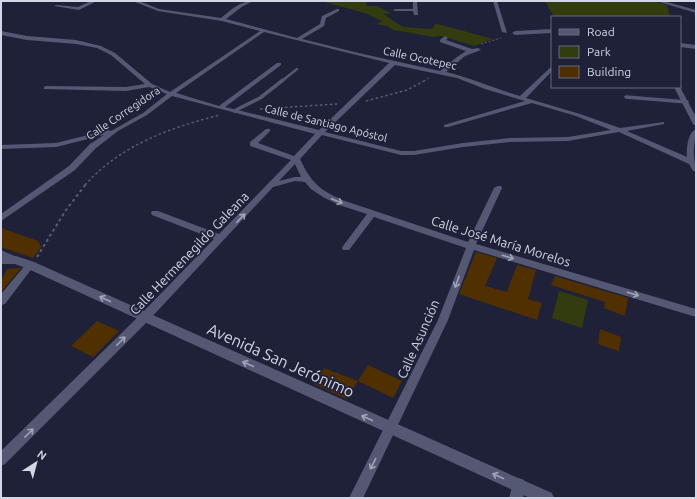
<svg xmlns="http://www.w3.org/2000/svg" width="697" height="499" font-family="Ubuntu,sans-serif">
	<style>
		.green { fill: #323c0e }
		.building { fill: #502f00 }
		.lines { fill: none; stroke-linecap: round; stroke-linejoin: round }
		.path-far2 { stroke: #5a5c71; stroke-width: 1; stroke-dasharray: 2 2; stroke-linecap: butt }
		.path-far1 { stroke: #5a5c71; stroke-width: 1.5; stroke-dasharray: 2.5 2.5; stroke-linecap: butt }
		.path { stroke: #5a5c71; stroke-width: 2; stroke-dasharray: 3 3; stroke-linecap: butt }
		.service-far1 { stroke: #545873; stroke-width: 2.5 }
		.service { stroke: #545873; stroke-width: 3.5 }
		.minor { fill: #545873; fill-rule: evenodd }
		.secondary { fill: #545873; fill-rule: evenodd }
		.oneway { stroke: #a0a4b8 }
		.labels { text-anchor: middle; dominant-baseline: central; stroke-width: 3.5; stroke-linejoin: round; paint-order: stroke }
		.far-street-label { font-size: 11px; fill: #d3d6e6; stroke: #1f2139 }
		.street-label { font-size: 13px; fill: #d3d6e6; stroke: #1f2139 }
		.near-street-label { font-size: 16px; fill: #d3d6e6; stroke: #1f2139 }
	</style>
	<rect width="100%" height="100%" fill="#1f2139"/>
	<path class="green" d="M321,1H367L366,6H377L391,13L383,14L403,27L430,29L433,28L435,24L442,25L493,39L474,46L442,36L433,37L394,30L387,26L376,24L382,21L365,13Z
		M545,1H653L667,5L670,17H554Z
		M559,291L588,300L582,328L552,318Z"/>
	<path class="building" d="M1,228L38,241L41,247L33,258L1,247Z
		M476,252L497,258L485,286L507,292L517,265L536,270L528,299L542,303L537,320L459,294Z
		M21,268L1,292V280L7,269Z
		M555,276L628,298L625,316L604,308L605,302L551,285Z
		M97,321L119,331L93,357L71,346Z
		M600,329L621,337L619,351L598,344Z
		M368,365L402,381L393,398L358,381L346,399L314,384L324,368L358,381Z"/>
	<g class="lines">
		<path class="path-far2" d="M481,44L501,38
			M424,81L429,78"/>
		<path class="path-far1" d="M366,101L407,90L426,80
			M260,109L337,104
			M85,185C121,145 169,128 220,115"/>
		<path class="path" d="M37,257L66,210L86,184"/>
		<path class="service-far1" d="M282,81L297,69"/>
		<path class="service" d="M626,97L687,102
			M234,111L260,98L283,80"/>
		<path class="minor" d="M91,1H97L79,10L54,6L56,5L78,7Z
			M133,1H139L159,9L221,18C231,10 240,1 253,1L243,6L226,19L297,38L320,24L322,16L337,9H339V11L326,18L324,26L302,39L354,52L440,71L457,57L466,51L440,42V40L445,36L448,38L446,40L472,49L478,48L481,50L465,56L446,72C471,78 496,89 520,96L552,66V71L526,98L580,114L620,128L664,122V124L627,131L687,157C686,149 688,132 696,129C696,138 693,147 694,155C694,161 696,165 696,171H693L689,164L619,132L568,141L510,142L463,147L414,155H401L322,135L300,159C311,183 321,191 345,201L468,242L494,188L498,186H501L502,188L476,244L696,309V317L474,250L448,320L363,498H349L438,320L466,248L374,217L349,250H343L342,248L343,246L367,214L339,205L323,197L311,189L305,182L295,181L273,187L149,320L5,464L1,466V451L141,314L214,239L152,215L151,213L152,211H158L219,234L291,160L250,146V142L266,129H270V131L258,143L294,156L315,134L172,96L147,115L118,131L96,148L75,170L1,221V214L69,166L90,144L104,135L56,147L1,149V145L56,143L108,130L111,131L143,113L167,94L149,87L126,91L44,89V87L46,86L126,87L145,84L111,55L97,48L76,44L27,40L1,35V31L27,36L76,40L101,46L115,53L152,84L170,92L260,31L222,21L158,11ZM264,32L389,63L319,130L225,107L281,65V63H277L219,106L176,93ZM395,65L457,78L485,89L525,101L444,125V127H448L532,103L576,116L611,130L568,137L510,138L463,143L414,151H401L325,132ZM295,164L301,177H295L279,181Z
			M413,1H417L418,15H414L413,11H395L393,10L395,9H413Z
			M493,1H497L507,33L502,32Z
			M656,1H663L696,10V13Z
			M552,29V33L515,35L512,33L515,31Z
			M680,43L696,45V49L680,47Z
			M674,87H680L696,117V126L693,124Z
			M1,250L19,258L21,260L16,263L1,257Z
			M30,262L33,263L35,265L33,267L5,304L1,305V294L27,263Z
			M519,478L524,480L526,485L523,498H509L514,480Z"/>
		<path class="secondary" d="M1,256H16L34,262L552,493L554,498H530L26,268L15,264H1Z"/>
	</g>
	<defs><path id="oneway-shaft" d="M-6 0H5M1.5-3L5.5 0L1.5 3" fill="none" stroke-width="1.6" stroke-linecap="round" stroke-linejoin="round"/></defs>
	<g class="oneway">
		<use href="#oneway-shaft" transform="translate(337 201) rotate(22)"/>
		<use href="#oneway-shaft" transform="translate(241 218) rotate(-46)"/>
		<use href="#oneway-shaft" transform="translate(508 257) rotate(17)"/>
		<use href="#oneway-shaft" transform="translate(457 282) rotate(110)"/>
		<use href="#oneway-shaft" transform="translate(633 294) rotate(17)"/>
		<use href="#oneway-shaft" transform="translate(105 299) rotate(-156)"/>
		<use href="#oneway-shaft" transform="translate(121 341) rotate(-45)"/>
		<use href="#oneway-shaft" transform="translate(248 364) rotate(-156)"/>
		<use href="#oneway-shaft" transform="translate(367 418) rotate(-156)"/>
		<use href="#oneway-shaft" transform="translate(29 433) rotate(-45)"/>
		<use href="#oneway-shaft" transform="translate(373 464) rotate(117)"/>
		<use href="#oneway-shaft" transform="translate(498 476) rotate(-156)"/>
	</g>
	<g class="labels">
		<g class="far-street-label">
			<text transform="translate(420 58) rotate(12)">Calle Ocotepec</text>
			<text transform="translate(123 113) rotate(-34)">Calle Corregidora</text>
			<text transform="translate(326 123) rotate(14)">Calle de Santiago Apóstol</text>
		</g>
		<g class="street-label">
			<text transform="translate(501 241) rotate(17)">Calle José María Morelos</text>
			<text transform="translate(189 253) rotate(-46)">Calle Hermenegildo Galeana</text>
			<text transform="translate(418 339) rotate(-66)">Calle Asunción</text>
		</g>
		<g class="near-street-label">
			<text transform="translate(281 360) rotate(24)">Avenida San Jerónimo</text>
		</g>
	</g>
	<rect width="697" height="499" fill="none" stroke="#d3d6e6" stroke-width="4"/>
	<rect x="551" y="16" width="130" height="72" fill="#1f2139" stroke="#67697e"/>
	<rect x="559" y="29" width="20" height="6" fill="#545873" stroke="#67697e"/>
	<text x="587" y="36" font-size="12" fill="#d3d6e6">Road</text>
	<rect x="559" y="46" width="20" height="12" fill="#323c0e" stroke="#67697e"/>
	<text x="587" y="56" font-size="12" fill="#d3d6e6">Park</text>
	<rect x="559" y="66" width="20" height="12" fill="#502f00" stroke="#67697e"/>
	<text x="587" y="76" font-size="12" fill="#d3d6e6">Building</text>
	<g transform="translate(36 463) rotate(36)" stroke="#1f2139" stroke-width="3" paint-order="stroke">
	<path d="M0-3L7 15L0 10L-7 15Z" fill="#d3d6e6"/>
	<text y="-6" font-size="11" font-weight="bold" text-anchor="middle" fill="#d3d6e6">N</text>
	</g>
</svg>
